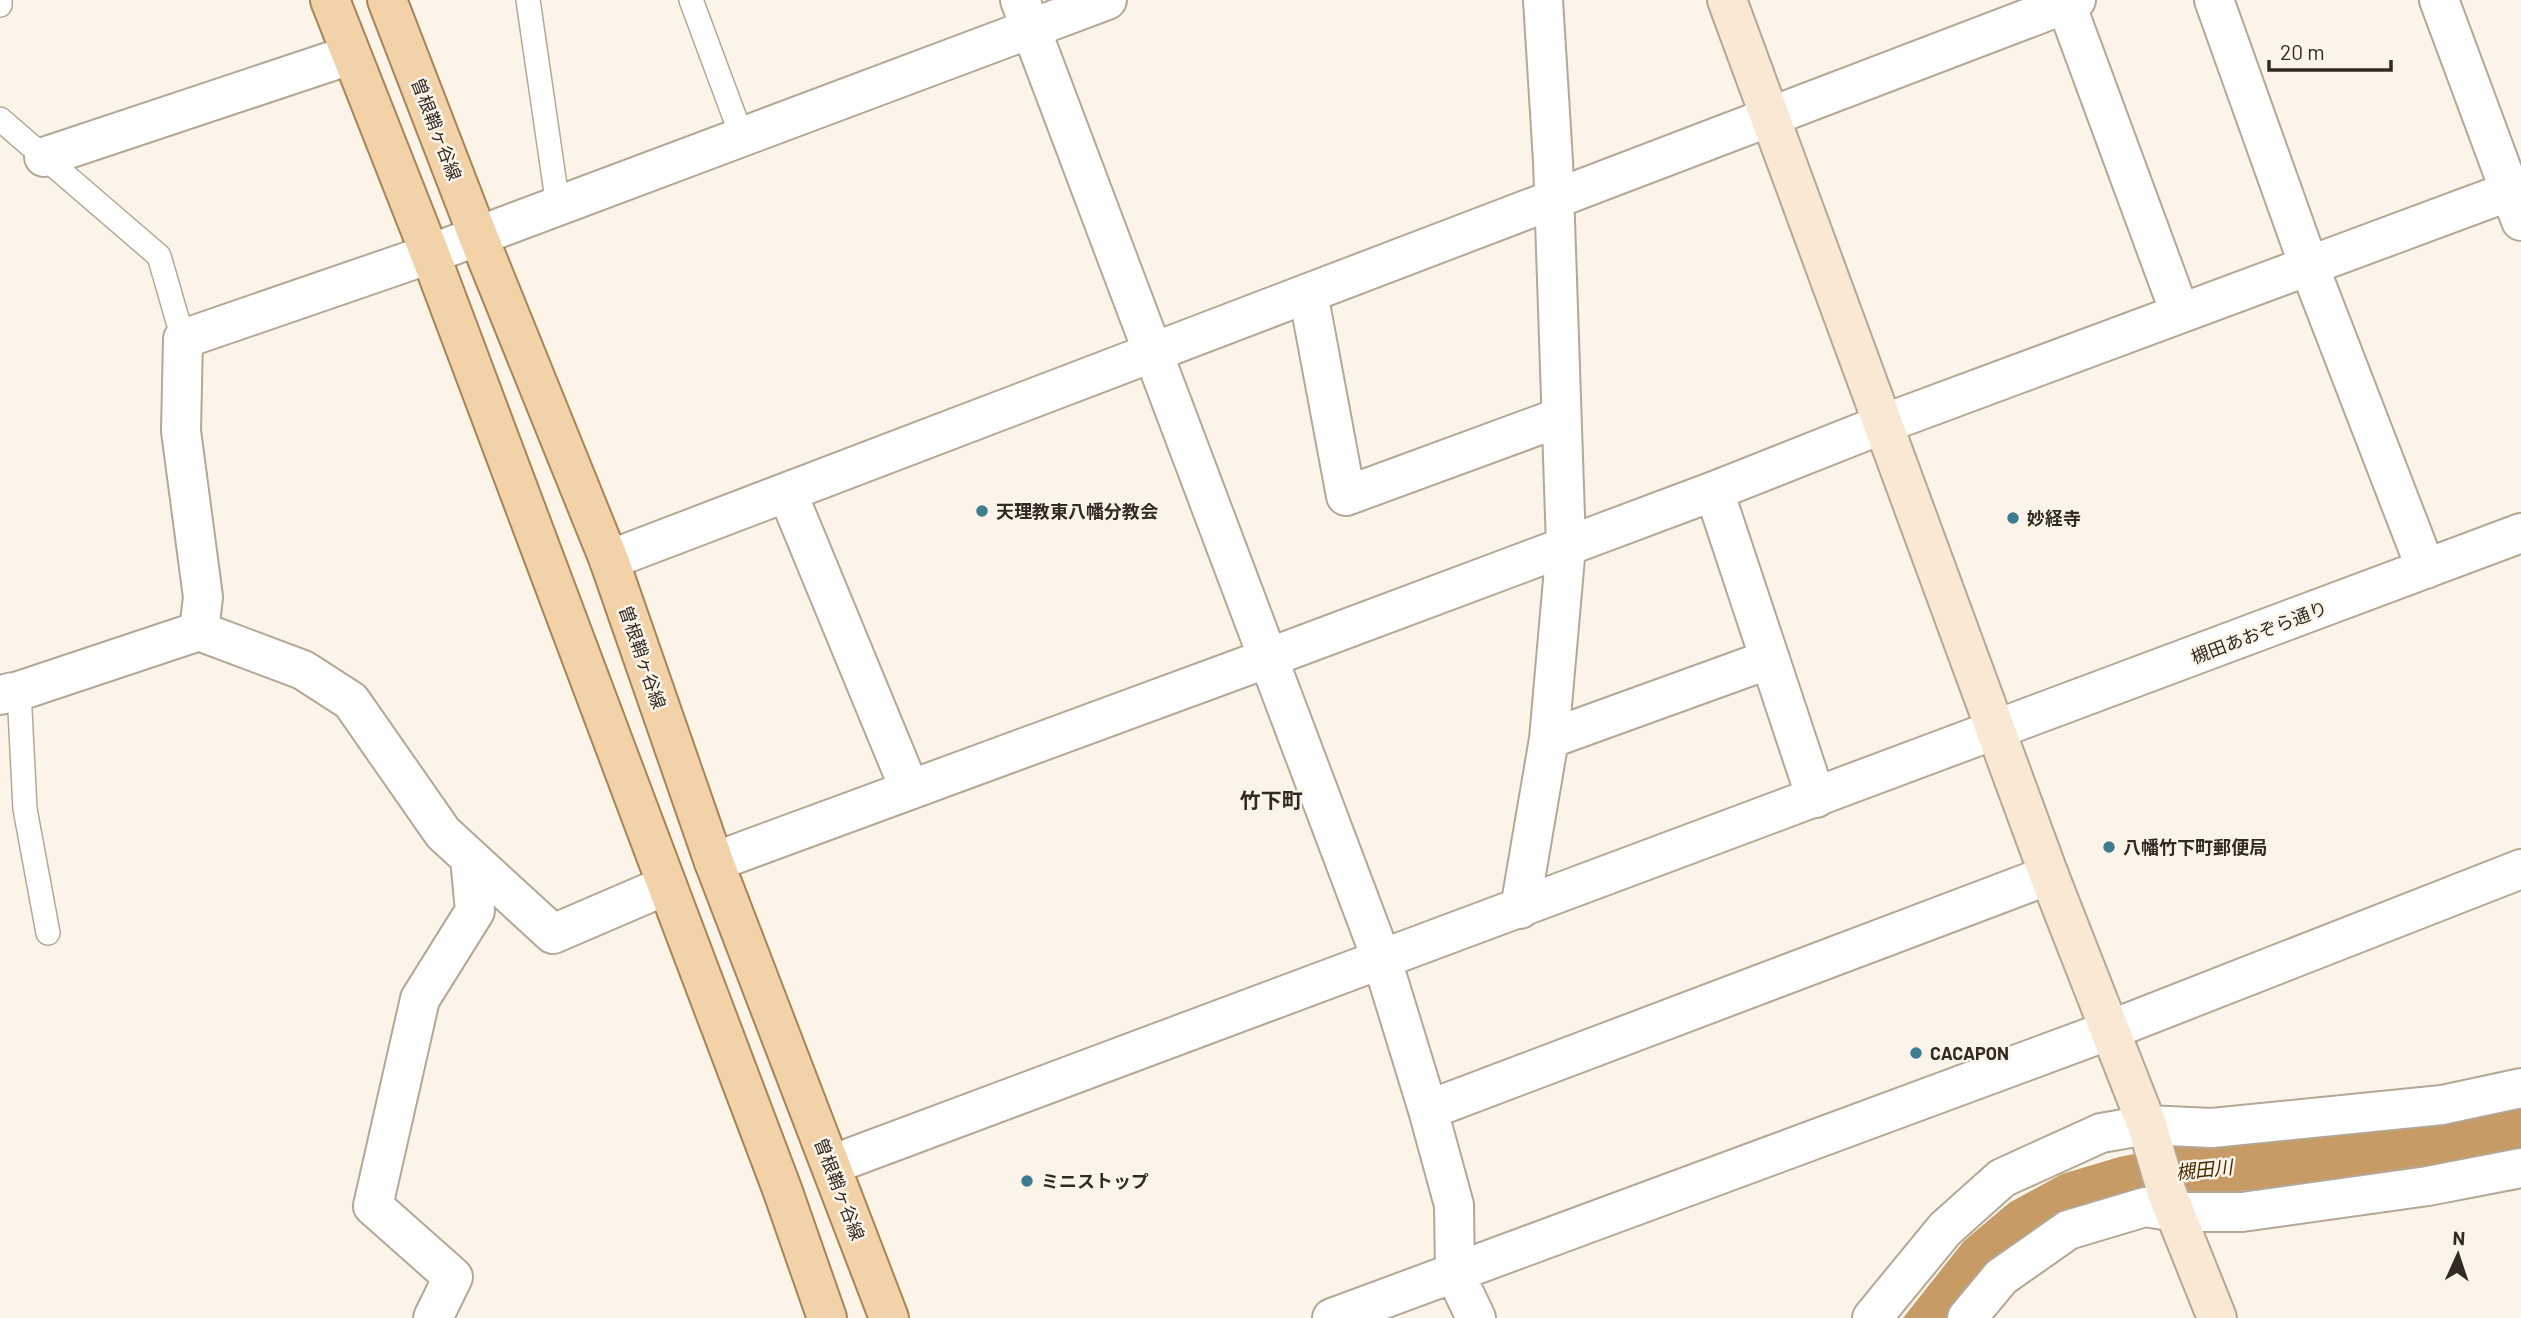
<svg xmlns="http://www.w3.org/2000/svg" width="2521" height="1318" font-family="Barlow,'Noto Sans JP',sans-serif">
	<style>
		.water { fill: #c69b65 }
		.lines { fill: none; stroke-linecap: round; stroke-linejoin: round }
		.lane-casing { stroke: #b5a796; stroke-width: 26 }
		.street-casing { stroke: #b5a796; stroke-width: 42 }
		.secondary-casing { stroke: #b5a796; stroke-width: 42 }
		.primary-casing { stroke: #a98455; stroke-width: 42 }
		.lane { stroke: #fff; stroke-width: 23 }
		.street { stroke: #fff; stroke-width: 38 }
		.secondary { stroke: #f8e8d4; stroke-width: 38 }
		.primary { stroke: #f2d2a9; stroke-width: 38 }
		.poi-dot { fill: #3d7c91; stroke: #fdf4e9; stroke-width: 2.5 }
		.labels { text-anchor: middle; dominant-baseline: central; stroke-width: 5; stroke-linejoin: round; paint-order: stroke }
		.street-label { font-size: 18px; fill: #312b24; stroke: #fdf4e9 }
		.poi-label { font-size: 18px; font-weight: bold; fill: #312b24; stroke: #fdf4e9; text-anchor: start }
		.water-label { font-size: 19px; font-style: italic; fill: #472b00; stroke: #fdf4e9 }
		.quarter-label { font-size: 21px; font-weight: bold; fill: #312b24; stroke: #fdf4e9 }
	</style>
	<rect width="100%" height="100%" fill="#fdf4e9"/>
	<path class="water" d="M2521,1100V1155L2306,1187L2138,1197L1948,1318H1903L1964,1241L2009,1203L2062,1174L2119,1157L2185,1144Z"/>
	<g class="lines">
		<g class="lane-casing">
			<path id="lane" d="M528,0L558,206
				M691,0L742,137
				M0,5V0
				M0,119L159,256L183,339
				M9,685L19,691L25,809L48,933"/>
		</g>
		<g class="street-casing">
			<path id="street" d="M1020,0L1382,960L1428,1110L1454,1205L1455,1274L1476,1318
				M2214,0L2309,266L2426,569
				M2439,0L2521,221
				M2066,4L2180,313
				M44,157L350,55
				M1308,293L1346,496L1561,417
				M1714,491L1816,798
				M787,492L910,790
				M609,560L2076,0
				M199,631L303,670L351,701L443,833L553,934L667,885
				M0,695L19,691L199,631L203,597L181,431L183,339L430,254L1107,0
				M1549,739L1770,659
				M714,862L1268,658L1714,491L1883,424L2521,187
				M1520,909L1549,739L1566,546L1553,161L1543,0
				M1428,1110L2049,875
				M831,1165L2521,533
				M433,1318L453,1277L373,1206L420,999L475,911L470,858
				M1332,1318L2110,1030L2521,869
				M1872,1318L1945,1229L2002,1178L2101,1133L2147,1125L2212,1128L2442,1105L2521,1088
				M1967,1318L2001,1277L2068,1230L2145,1207L2176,1212H2242L2428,1186L2521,1168"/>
		</g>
		<g class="secondary-casing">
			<path id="secondary" d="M1727,0L2049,875L2147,1125L2167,1193L2217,1318"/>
		</g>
		<g class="primary-casing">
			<path id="primary" d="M330,0L430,254L667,885L782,1189L827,1318
				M387,0L478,236L609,560L714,862L889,1318"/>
		</g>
		<use href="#lane" class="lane"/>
		<use href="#street" class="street"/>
		<use href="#secondary" class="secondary"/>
		<use href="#primary" class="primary"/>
	</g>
	<g class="poi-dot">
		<circle cx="982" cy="511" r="7"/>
		<circle cx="2013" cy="518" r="7"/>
		<circle cx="2109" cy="847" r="7"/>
		<circle cx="1916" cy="1053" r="7"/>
		<circle cx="1027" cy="1181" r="7"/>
	</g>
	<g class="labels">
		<g class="street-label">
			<text transform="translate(437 129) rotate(69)">曽根鞘ヶ谷線</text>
			<text transform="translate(2259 632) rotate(-21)">槻田あおぞら通り</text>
			<text transform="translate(643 657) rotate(71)">曽根鞘ヶ谷線</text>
			<text transform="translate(840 1189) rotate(69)">曽根鞘ヶ谷線</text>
		</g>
		<g class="poi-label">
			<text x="996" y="511">天理教東八幡分教会</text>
			<text x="2027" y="518">妙経寺</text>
			<text x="2123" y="847">八幡竹下町郵便局</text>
			<text x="1930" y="1053">CACAPON</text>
			<text x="1041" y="1181">ミニストップ</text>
		</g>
		<g class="water-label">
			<text transform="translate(2204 1169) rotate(-6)">槻田川</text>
		</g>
		<g class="quarter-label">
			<text x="1271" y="799">竹下町</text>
		</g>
	</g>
	<g transform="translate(2458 1255) rotate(3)" stroke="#fdf4e9" stroke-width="5" paint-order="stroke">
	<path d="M0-5L12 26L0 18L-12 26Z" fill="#312b24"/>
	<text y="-10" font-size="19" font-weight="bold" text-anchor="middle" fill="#312b24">N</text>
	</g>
	<path d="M2269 60v10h122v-10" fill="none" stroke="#312b24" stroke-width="3.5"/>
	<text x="2280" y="60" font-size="21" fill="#312b24" stroke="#fdf4e9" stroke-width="5" paint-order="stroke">20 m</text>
</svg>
